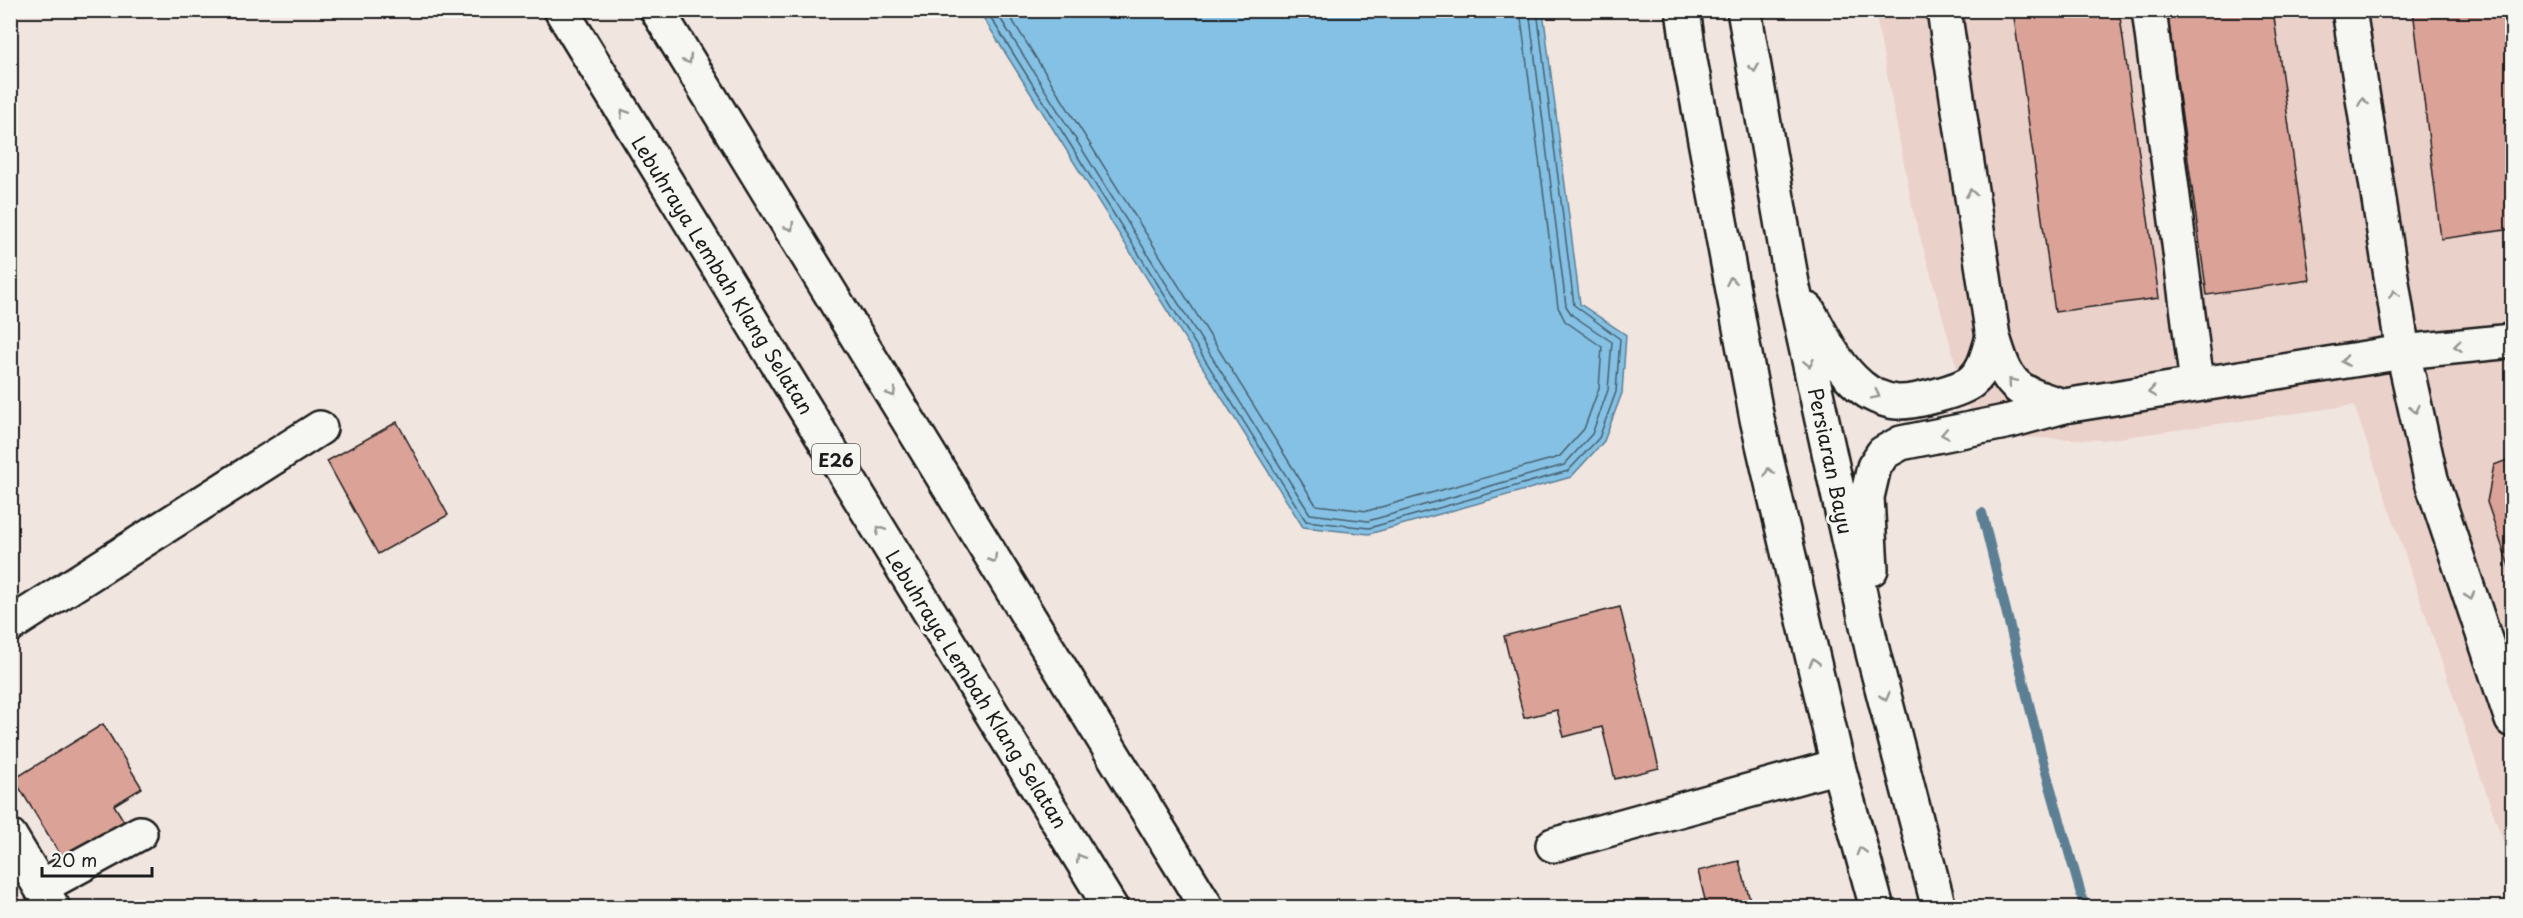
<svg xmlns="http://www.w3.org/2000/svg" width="2523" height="918" font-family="'Playpen Sans',sans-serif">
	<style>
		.built { fill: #ead1ca }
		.water { fill: #85c1e4; stroke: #5b7f94; stroke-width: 1.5 }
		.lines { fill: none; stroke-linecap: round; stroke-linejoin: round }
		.shore { stroke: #465e6c; stroke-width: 1.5 }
		.stream { stroke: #5b7f94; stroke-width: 10 }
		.building { fill: #dba298; stroke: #1c1c1c; stroke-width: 1.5 }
		.minor-casing { stroke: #1c1c1c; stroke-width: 38 }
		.major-casing { stroke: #1c1c1c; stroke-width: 38 }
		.highway-casing { stroke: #1c1c1c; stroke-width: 38 }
		.minor { stroke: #f6f6f2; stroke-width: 33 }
		.major { stroke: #f6f6f2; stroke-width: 33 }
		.highway { stroke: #f6f6f2; stroke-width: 33 }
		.oneway { stroke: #949492 }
		.labels { text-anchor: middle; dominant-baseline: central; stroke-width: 6; stroke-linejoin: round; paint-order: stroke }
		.shield { fill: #f6f6f2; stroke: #5d5d5c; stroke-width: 1.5 }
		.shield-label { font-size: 18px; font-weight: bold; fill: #1c1c1c }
		.street-label { font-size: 20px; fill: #1c1c1c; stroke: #f6f6f2 }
	</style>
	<rect width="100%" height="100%" fill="#f1e5e0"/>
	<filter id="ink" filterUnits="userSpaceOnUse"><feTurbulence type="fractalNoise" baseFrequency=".0167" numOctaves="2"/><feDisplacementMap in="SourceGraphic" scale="12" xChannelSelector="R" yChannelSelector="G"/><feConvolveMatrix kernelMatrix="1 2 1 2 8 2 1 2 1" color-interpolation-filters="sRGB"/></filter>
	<g filter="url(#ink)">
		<path class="built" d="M1875,11H2512V868L2354,405L2104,440L1976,436L1913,211Z"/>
		<path class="water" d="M979,11H1543L1580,304L1626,335L1622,393L1604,441L1571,477L1369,534L1303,527Z"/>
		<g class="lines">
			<path class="shore" d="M986,10L1306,521L1369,528L1568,471L1599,438L1616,392L1620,339L1574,305L1537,10
				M995,10L1310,514L1368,521L1564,465L1592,434L1608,390L1612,342L1572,315L1566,306L1529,10
				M1006,10L1316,505L1367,511L1559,457L1584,429L1599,388L1602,347L1565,321L1558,307L1520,10"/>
			<path class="stream" d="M1982,513L2044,765L2085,908"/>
		</g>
		<path class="building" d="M2013,10H2119L2159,298L2055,312Z
			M2167,10H2273L2310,280L2207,295Z
			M2413,10H2512V229L2441,239Z
			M397,422L448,515L378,554L327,461Z
			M2512,458V575L2487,502L2494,465Z
			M1620,607L1659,768L1615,779L1602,727L1564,737L1557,710L1524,718L1504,636Z
			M103,724L142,788L114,805L127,826L66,864L14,779Z
			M1739,861L1752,907L1707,908L1698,871Z"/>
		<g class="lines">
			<g class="minor-casing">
				<path id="minor" d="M1944,10L1993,337C2008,387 2014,391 2064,406L2403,352L2512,341
					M2149,10L2197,384
					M2349,10L2403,352L2431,479L2512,720
					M10,625L320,428
					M10,836L53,908
					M1553,845L1838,766
					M41,887L140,833"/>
			</g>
			<g class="major-casing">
				<path id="major" d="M1683,10L1690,60L1757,419L1838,766L1877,908
					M1744,10L1792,283L1873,653L1939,908
					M1808,310C1823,337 1836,366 1860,386C1869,394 1884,401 1897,402C1912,403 1961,391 1972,381C1985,370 1988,353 1993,337
					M1871,569L1867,497L1874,467L1883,453L1901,443L2010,421L2064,406"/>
			</g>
			<g class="highway-casing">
				<path id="highway" d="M561,10L1111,908
					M657,10L1207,908"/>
			</g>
			<use href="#minor" class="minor"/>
			<use href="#major" class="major"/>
			<use href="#highway" class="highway"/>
		</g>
		<defs><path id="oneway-chevron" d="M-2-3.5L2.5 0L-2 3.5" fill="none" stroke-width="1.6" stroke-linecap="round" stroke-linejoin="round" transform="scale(1.5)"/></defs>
		<g class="oneway">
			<use href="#oneway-chevron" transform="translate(688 60) rotate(59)"/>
			<use href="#oneway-chevron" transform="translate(1754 68) rotate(80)"/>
			<use href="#oneway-chevron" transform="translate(2363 102) rotate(-99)"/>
			<use href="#oneway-chevron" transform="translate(624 113) rotate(-122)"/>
			<use href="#oneway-chevron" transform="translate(1971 193) rotate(-99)"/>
			<use href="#oneway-chevron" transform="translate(790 227) rotate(59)"/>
			<use href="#oneway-chevron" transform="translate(1731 281) rotate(-101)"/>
			<use href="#oneway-chevron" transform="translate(2394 294) rotate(-99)"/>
			<use href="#oneway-chevron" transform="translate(2458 346) rotate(174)"/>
			<use href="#oneway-chevron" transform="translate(2345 361) rotate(171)"/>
			<use href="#oneway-chevron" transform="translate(1809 363) rotate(78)"/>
			<use href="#oneway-chevron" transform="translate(2012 382) rotate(-131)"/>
			<use href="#oneway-chevron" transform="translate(2152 392) rotate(171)"/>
			<use href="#oneway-chevron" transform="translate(892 393) rotate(59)"/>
			<use href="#oneway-chevron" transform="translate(1876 395) rotate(26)"/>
			<use href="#oneway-chevron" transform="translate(2415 409) rotate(78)"/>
			<use href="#oneway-chevron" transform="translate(1945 434) rotate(169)"/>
			<use href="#oneway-chevron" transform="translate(1769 472) rotate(-103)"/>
			<use href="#oneway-chevron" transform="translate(880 530) rotate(-122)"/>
			<use href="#oneway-chevron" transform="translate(993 559) rotate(59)"/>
			<use href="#oneway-chevron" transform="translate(2470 596) rotate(71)"/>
			<use href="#oneway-chevron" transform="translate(1814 662) rotate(-103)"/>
			<use href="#oneway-chevron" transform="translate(1885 697) rotate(75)"/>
			<use href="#oneway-chevron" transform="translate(1861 851) rotate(-105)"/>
			<use href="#oneway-chevron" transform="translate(1080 858) rotate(-122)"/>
		</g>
	</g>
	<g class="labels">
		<rect class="shield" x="812" y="444" width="48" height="30" rx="4.5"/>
		<g class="shield-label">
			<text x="836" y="459">E26</text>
		</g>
		<g class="street-label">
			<text transform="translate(723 275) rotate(58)">Lebuhraya Lembah Klang Selatan</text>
			<text transform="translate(1831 461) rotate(78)">Persiaran Bayu</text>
			<text transform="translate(977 689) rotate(58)">Lebuhraya Lembah Klang Selatan</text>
		</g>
	</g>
	<rect width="2523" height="918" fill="none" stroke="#f6f6f2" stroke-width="36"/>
	<rect x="18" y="18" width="2487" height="882" fill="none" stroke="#1c1c1c" stroke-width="2" filter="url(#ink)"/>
	<path d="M42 867v9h110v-9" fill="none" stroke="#1c1c1c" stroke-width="3"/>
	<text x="51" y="867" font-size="18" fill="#1c1c1c" stroke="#f6f6f2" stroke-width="4.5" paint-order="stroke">20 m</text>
</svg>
